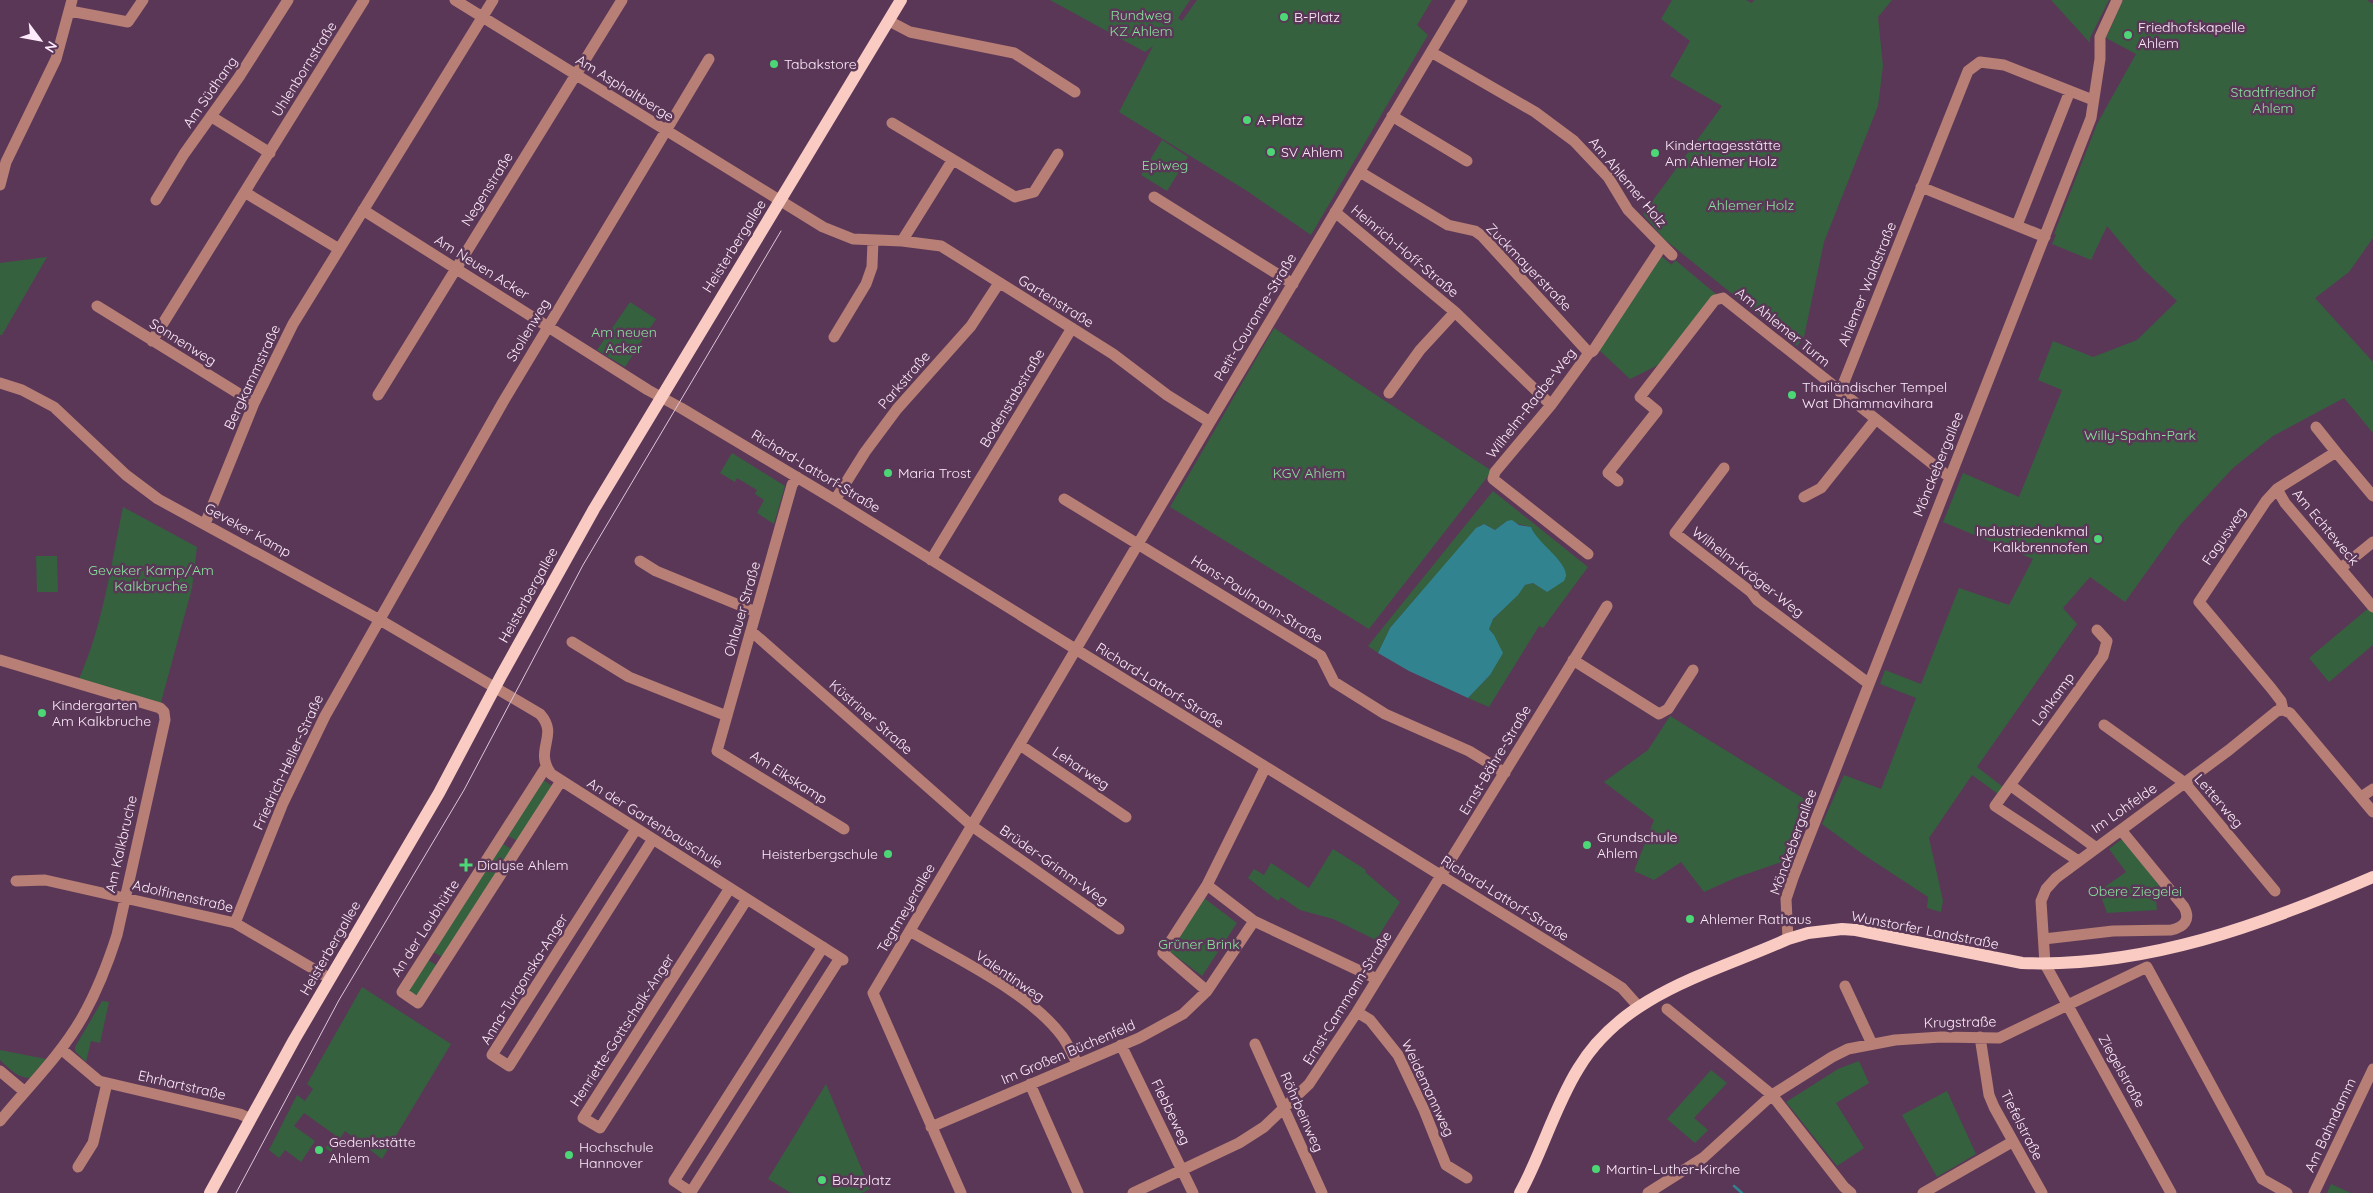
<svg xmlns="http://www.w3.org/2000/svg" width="2373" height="1193" font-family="Quicksand,sans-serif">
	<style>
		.green { fill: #35613f }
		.water { fill: #328390 }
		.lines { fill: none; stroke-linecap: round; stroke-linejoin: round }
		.stream { stroke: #328390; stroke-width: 2.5 }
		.minor { stroke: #b77f75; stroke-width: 11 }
		.major { stroke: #f9cbc2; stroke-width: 12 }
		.tram { stroke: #dcc6d9; stroke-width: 1 }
		.poi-dot { fill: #4cd676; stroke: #5a3757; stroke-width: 2 }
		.labels { text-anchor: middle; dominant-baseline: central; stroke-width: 5; stroke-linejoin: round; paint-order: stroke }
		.park-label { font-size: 14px; fill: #89e29d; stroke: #5a3757 }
		.poi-label { font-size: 14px; fill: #fdebfb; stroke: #5a3757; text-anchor: start }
		.street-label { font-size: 14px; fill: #fdebfb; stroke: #5a3757 }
	</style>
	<rect width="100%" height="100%" fill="#5a3757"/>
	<path class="green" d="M1050,0H1190L1178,18L1182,21L1197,0H1432L1417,25L1428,35L1311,235L1247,191L1119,112L1153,46L1145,52Z
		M1672,0H1746L1752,3L1754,0H1892L1878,17L1883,66L1878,106L1824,242L1804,337L1797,346L1664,239L1643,214L1722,106L1670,76L1690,41L1661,19Z
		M2051,0H2109L2090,38V43Z
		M2123,0H2367L2373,4V238L2349,272L2315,298L2373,362V433L2344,398L2273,436L2233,468L2181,524L2125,602L2090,577L2063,608L2077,624L1977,767L2003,787L1998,794L1972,775L1929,838L1943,901L1941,912L1927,908L1928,897L1861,853L1822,824L1844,775L1881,789L1916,698L1880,684L1885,670L1921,684L1959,588L2009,605L2033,559L1943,522L1963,473L2019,497L2062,390L2038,380L2053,341L2093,357L2137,340L2177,301L2143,269L2107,226L2091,260L2052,244L2056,235L2054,234L2097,124L2136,54L2106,38Z
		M1162,140L1188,157L1167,191L1141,175Z
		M1660,255L1672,265L1675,260L1716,294L1660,364L1630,379L1598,349Z
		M47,257L2,335H0V263Z
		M630,302L656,319L625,367L597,350Z
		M1274,328L1492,471L1369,629L1170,507Z
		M732,453L785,486L774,524L757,513L764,500L755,494L757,490L737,478L735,482L720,473Z
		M1493,491L1588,567L1543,628L1539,626L1489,707L1468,698L1490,675L1494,635L1489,629L1491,622L1525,585L1533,583L1547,592L1550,552L1535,537L1531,527L1507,521L1495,530L1484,524L1479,526L1390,628L1378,653L1368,646Z
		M123,507L197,547L192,588L160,706L79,679C103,625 111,565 123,507Z
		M36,556H57L58,592H37Z
		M2371,606L2373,609V645L2329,682L2309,658Z
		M1670,716L1811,803L1790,859L1735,878L1704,892L1681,862L1654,880L1634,871L1654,820L1604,782L1648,750Z
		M542,779L552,786L518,841L508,836Z
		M2123,838L2163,891L2155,892L2157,910L2107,913L2099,891L2126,872L2109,849Z
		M500,842L513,850L442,957L433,952Z
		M1333,849L1366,870L1365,872L1400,902L1376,940L1333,919L1300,910L1281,897L1278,901L1248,878L1254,869L1264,875L1271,863L1309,888Z
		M1204,898L1237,923L1202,976L1169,951Z
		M426,959L438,966L421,993L415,995L410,992L409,985Z
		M362,987L451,1044L382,1159L345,1131L331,1152L325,1148L335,1135L304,1113L294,1126L315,1141L301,1162L285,1150L279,1158L269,1150L297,1095L305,1101L313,1089L307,1084Z
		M102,1001L109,1002L100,1043L91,1041L86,1062L75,1051V1047Z
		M0,1050L46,1059L30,1078C17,1078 9,1068 0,1060Z
		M1859,1061L1869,1083L1836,1103L1864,1148L1837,1166L1786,1102L1838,1069Z
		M1711,1070L1727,1083L1694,1118L1708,1130L1695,1143L1667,1119Z
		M826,1084L870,1189L862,1193H791L768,1179Z
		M1947,1091L1976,1154L1937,1177L1902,1115Z
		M2331,1184L2351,1193H2327Z"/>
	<path class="water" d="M1512,520L1519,525L1531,527C1537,543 1567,561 1566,576L1564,581L1547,592L1533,583L1525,585L1518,595L1493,619L1489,629L1494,635L1503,653L1490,675L1468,698L1409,671L1378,653L1390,628L1476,528L1484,524L1495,530L1507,521Z"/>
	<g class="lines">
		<path class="stream" d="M1734,1186L1742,1193"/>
		<path class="minor" d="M455,0L823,227L853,239L902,241L941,246L1113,354L1167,395L1210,422
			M70,11L128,22L143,0
			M889,21L910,32L1014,53L1075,92
			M1431,52L1535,112L1574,141L1608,177L1628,210L1672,255
			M1392,116L1467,161
			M212,117L270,153
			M892,123L1015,197L1034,192L1058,154
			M1360,172L1448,225L1475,231L1482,236L1589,353
			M0,185L6,162L56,59L72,0
			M1921,187L2045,237
			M246,193L339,249
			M1154,197L1293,284
			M156,200L184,154L239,77L288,0
			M363,210L648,390L681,408L835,500L1608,979L1622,988L1638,1006
			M1335,212L1455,312L1551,405
			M2017,225L2070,91
			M902,241L952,161
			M97,306L254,403
			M834,337L866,284L872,267L873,241
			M152,341L364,0
			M0,383L22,390L54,407L126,475L158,499L380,620L540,714C560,736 533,749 551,774L843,960
			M1840,392L1968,71L1980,62L2004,65L2093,100
			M1389,393L1420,350L1455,312
			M378,395L622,0
			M2316,427L2336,452
			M1724,468L1675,533L1751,592L1757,600L1868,683
			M797,477L792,485L717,751L844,829
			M1618,481L1608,473L1657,411L1640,397L1715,300L1723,298L1949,477
			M2277,489L2285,503L2373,607
			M1804,497L1821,488L1876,419
			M1064,499L1321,656L1334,682L1385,714L1469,751L1505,773
			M835,500L865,452L897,409L971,326L999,283
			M205,524L254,403L293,324L493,0
			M1588,554L1493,479L1495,472L1551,405L1589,353L1593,351L1662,246
			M931,560L1072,328
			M640,561L656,571L756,612
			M2341,568L2373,542
			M751,631L972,826L1119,929
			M572,642L629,677L727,716
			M0,660L160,708L164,712L165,720L117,935C108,963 97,991 83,1016C61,1055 28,1087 0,1121
			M1573,660L1659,714L1668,709L1693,670
			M2283,710L2281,701L2271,688L2199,602L2266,501L2277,489L2336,452L2373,496
			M2283,710L2290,713L2373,812
			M2104,725L2185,783L2275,891
			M1020,745L1126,817
			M546,767L402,992L418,1003L561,781
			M2010,785L2095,847
			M2361,797L2373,789
			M636,829L492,1055L509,1066L653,839
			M2077,860L1995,806L2103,656L2107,641L2097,630
			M16,881L45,880L235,923L329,978
			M730,888L583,1118L600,1128L747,899
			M1254,921L1377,979
			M235,923L283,803L325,716L503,402L709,59
			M910,931C957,959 1029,992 1062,1036C1068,1044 1072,1054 1077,1063
			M1788,939L1786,899L1793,878L2091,118L2100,59V37L2117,0
			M2044,939L2113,931L2171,930C2184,927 2191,920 2184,907L2121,830
			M823,947L674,1181L691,1192L840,958
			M1845,986L1872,1044
			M1207,991L1163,953L1207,885
			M1667,1009L1772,1095L1844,1187L1851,1193
			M1357,1012L1370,1020L1398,1055L1424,1110L1446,1165L1467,1178
			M1980,1037L1989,1095L1994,1107L2042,1193
			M1255,1044L1322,1193
			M1121,1045L1193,1193
			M61,1049L99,1081L240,1114L251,1119
			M0,1071L25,1092
			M1030,1084L1078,1193
			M931,1127L1139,1038L1183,1014L1207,991L1254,921L1207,885L1265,768
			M78,1167L93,1143L107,1083
			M961,1193L873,993L1210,422L1462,0
			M1133,1193L1239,1143L1264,1127L1309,1084L1357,1012L1607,606
			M1648,1193L1703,1158L1772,1095L1832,1057L1848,1049L1895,1040L1941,1037L1999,1038L2147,967L2262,1179L2287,1193
			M1923,1193L2012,1142
			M2171,1193L2045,964L2041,901L2046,889L2056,878L2229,750L2277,711L2283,710
			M2314,1193L2373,1069"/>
		<path class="major" d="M210,1193L294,1040L439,793L501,676L594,509L901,0
			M1520,1193C1542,1153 1554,1108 1578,1069C1623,993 1713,973 1788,939L1808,933L1842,929L1856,930L2022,963C2145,968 2262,925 2373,877"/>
		<path class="tram" d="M236,1193L339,1000L464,790L583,565L781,231"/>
	</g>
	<g class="poi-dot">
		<circle cx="1284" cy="17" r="5"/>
		<circle cx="2128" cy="35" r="5"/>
		<circle cx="774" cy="64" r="5"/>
		<circle cx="1247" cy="120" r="5"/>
		<circle cx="1271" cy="152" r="5"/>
		<circle cx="1655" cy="153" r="5"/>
		<circle cx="1792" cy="395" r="5"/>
		<circle cx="888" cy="473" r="5"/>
		<circle cx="2098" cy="539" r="5"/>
		<circle cx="42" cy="713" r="5"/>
		<circle cx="1587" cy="845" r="5"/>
		<circle cx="888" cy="854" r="5"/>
		<path d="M463.5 857.5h5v5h5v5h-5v5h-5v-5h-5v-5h5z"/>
		<circle cx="1690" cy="919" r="5"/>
		<circle cx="319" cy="1150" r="5"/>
		<circle cx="569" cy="1155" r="5"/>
		<circle cx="1596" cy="1169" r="5"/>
		<circle cx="822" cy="1180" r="5"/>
	</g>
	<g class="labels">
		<g class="park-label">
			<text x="1141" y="15">Rundweg<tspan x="1141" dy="16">KZ Ahlem</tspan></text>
			<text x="2273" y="92">Stadtfriedhof<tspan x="2273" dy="16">Ahlem</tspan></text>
			<text x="1165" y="165">Epiweg</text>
			<text x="1751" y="205">Ahlemer Holz</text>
			<text x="624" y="332">Am neuen<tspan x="624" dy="16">Acker</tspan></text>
			<text x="2140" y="435">Willy-Spahn-Park</text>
			<text x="1309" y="473">KGV Ahlem</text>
			<text x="151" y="570">Geveker Kamp/Am<tspan x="151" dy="16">Kalkbruche</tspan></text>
			<text x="2135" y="891">Obere Ziegelei</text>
			<text x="1199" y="944">Grüner Brink</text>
		</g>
		<g class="poi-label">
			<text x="1294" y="17">B-Platz</text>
			<text x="2138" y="27">Friedhofskapelle<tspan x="2138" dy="16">Ahlem</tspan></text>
			<text x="784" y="64">Tabakstore</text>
			<text x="1257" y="120">A-Platz</text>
			<text x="1665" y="145">Kindertagesstätte<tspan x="1665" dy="16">Am Ahlemer Holz</tspan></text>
			<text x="1281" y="152">SV Ahlem</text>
			<text x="1802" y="387">Thailändischer Tempel<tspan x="1802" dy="16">Wat Dhammavihara</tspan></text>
			<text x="898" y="473">Maria Trost</text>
			<text x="2088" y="531" text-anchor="end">Industriedenkmal<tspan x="2088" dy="16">Kalkbrennofen</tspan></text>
			<text x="52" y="705">Kindergarten<tspan x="52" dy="16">Am Kalkbruche</tspan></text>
			<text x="1597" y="837">Grundschule<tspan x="1597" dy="16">Ahlem</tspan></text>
			<text x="878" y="854" text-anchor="end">Heisterbergschule</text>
			<text x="477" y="865">Dialyse Ahlem</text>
			<text x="1700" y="919">Ahlemer Rathaus</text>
			<text x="329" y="1142">Gedenkstätte<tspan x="329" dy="16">Ahlem</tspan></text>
			<text x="579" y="1147">Hochschule<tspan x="579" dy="16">Hannover</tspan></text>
			<text x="1606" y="1169">Martin-Luther-Kirche</text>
			<text x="832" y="1180">Bolzplatz</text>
		</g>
		<g class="street-label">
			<text transform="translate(304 69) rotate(-58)">Uhlenbornstraße</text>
			<text transform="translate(625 88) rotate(32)">Am Asphaltberge</text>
			<text transform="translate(210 92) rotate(-55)">Am Südhang</text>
			<text transform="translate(1628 182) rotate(50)">Am Ahlemer Holz</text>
			<text transform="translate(487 189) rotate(-58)">Negenstraße</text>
			<text transform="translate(734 246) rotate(-58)">Heisterbergallee</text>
			<text transform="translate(1405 251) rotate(40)">Heinrich-Hoff-Straße</text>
			<text transform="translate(482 267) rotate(32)">Am Neuen Acker</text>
			<text transform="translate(1529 267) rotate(46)">Zuckmayerstraße</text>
			<text transform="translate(1867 284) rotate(-68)">Ahlemer Waldstraße</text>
			<text transform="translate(1056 301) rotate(32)">Gartenstraße</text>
			<text transform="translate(1255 317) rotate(-59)">Petit-Couronne-Straße</text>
			<text transform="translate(1783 327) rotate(39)">Am Ahlemer Turm</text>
			<text transform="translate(528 330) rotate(-59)">Stollenweg</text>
			<text transform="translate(183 342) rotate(32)">Sonnenweg</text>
			<text transform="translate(252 377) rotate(-65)">Bergkammstraße</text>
			<text transform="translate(904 380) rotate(-49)">Parkstraße</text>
			<text transform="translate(1012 398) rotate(-59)">Bodenstabstraße</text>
			<text transform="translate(1531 403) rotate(-52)">Wilhelm-Raabe-Weg</text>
			<text transform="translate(1938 464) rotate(-68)">Mönckebergallee</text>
			<text transform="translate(816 471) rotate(31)">Richard-Lattorf-Straße</text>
			<text transform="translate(2326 527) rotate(50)">Am Echteweck</text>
			<text transform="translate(248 530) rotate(29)">Geveker Kamp</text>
			<text transform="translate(2224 536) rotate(-56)">Fagusweg</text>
			<text transform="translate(1748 572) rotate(38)">Wilhelm-Kröger-Weg</text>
			<text transform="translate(528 595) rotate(-61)">Heisterbergallee</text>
			<text transform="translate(1257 599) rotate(32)">Hans-Paulmann-Straße</text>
			<text transform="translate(742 609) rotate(-74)">Ohlauer Straße</text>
			<text transform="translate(1160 685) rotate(32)">Richard-Lattorf-Straße</text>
			<text transform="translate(2053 699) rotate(-54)">Lohkamp</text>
			<text transform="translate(871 717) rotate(41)">Küstriner Straße</text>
			<text transform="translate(1495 760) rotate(-59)">Ernst-Bähre-Straße</text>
			<text transform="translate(288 762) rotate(-65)">Friedrich-Heller-Straße</text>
			<text transform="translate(1081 768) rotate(34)">Leharweg</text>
			<text transform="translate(789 777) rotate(32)">Am Eikskamp</text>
			<text transform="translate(2219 801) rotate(49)">Letterweg</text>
			<text transform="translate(2124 808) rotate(-35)">Im Lohfelde</text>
			<text transform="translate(655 823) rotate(32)">An der Gartenbauschule</text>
			<text transform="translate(1793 842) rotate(-70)">Mönckebergallee</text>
			<text transform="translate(121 844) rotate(-77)">Am Kalkbruche</text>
			<text transform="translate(1054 865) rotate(35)">Brüder-Grimm-Weg</text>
			<text transform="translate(183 896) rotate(13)">Adolfinenstraße</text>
			<text transform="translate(1505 898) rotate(32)">Richard-Lattorf-Straße</text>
			<text transform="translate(906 908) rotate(-60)">Tegtmeyerallee</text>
			<text transform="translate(425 928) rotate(-57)">An der Laubhütte</text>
			<text transform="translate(1925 930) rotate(11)">Wunstorfer Landstraße</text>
			<text transform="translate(330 948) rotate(-60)">Heisterbergallee</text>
			<text transform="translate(1010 976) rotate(34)">Valentinweg</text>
			<text transform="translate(524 979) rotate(-58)">Anna-Turgonska-Anger</text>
			<text transform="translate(1347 998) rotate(-58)">Ernst-Cammann-Straße</text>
			<text transform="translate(1960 1022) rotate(-1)">Krugstraße</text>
			<text transform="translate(622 1030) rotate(-57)">Henriette-Gottschalk-Anger</text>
			<text transform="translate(1068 1052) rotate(-23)">Im Großen Büchenfeld</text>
			<text transform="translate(2122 1071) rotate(61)">Ziegelstraße</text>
			<text transform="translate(182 1085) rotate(13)">Ehrhartstraße</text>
			<text transform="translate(1428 1088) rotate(65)">Weidemannweg</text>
			<text transform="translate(1171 1112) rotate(64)">Flebbeweg</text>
			<text transform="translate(1302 1112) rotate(66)">Röhrbeinweg</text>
			<text transform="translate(2022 1125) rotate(63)">Tiefelstraße</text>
			<text transform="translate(2330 1125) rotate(-65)">Am Bahndamm</text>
		</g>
	</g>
	<g transform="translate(40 40) rotate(122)" stroke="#5a3757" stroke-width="4" paint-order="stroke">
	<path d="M0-4L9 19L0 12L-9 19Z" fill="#fdebfb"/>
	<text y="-8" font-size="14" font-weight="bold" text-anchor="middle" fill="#fdebfb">N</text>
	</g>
</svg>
